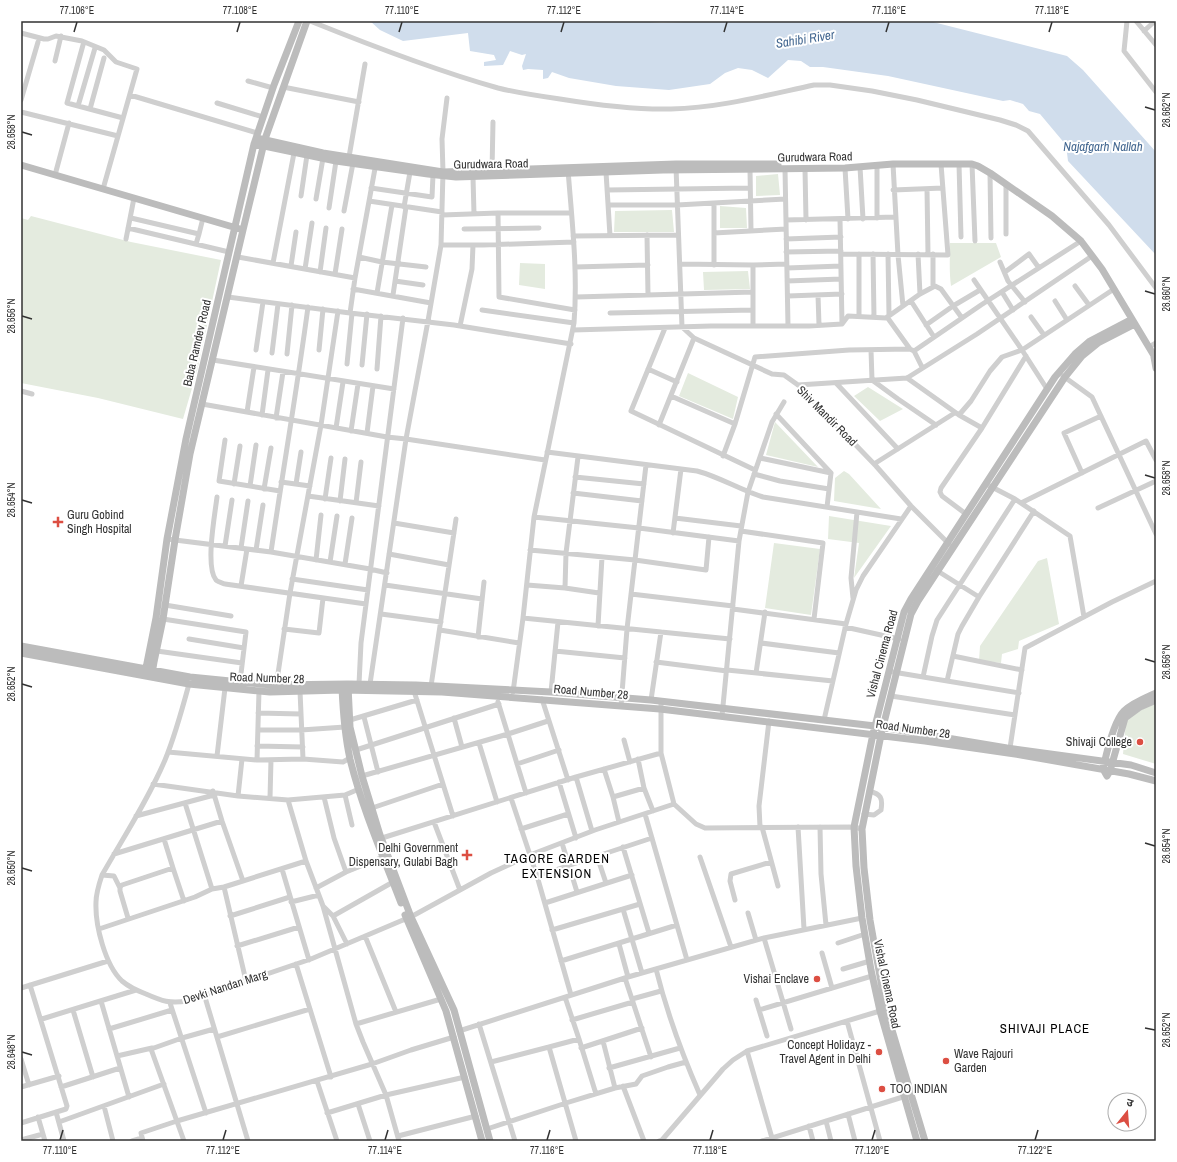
<svg xmlns="http://www.w3.org/2000/svg" width="1177" height="1162" font-family="'Archivo Narrow','Noto Sans Devanagari',sans-serif">
	<style>
		.green { fill: #e4ebdf }
		.water { fill: #d0ddec }
		.lines { fill: none; stroke-linecap: round; stroke-linejoin: round }
		.street { stroke: #cfcfcf; stroke-width: 5 }
		.secondary { stroke: #bcbcbc; stroke-width: 7 }
		.ticks { fill: none; stroke: #323232; stroke-width: 1.5 }
		.poi-dot { fill: #dc4e42; stroke: #fff; stroke-width: 1.5 }
		.labels { text-anchor: middle; dominant-baseline: central; stroke-width: 4; stroke-linejoin: round; paint-order: stroke }
		.street-label { font-size: 12px; fill: #323232; stroke: #fff }
		.poi-label { font-size: 12px; fill: #323232; stroke: #fff; text-anchor: end }
		.water-label { font-size: 13px; font-style: italic; fill: #446891; stroke: #fff }
		.neighbourhood-label { font-size: 13px; letter-spacing: 1px; fill: #000; stroke: #fff }
		.neatline { fill: none; stroke: #323232; stroke-width: 1.5 }
		.ticks-label { font-size: 10px; text-anchor: middle; fill: #323232 }
	</style>
	<rect width="100%" height="100%" fill="#fff"/>
	<path class="green" d="M778,174L780,195L756,196V176Z
		M720,206L746,208L747,228H720Z
		M672,210L674,232H614L615,211Z
		M31,216L131,242L221,260L197,371L183,419L98,398L21,383V218L28,220Z
		M950,243H996L1001,257L951,286C949,271 950,258 950,243Z
		M520,263L545,264V289L519,285Z
		M748,271L750,289L704,290L703,272Z
		M688,373L738,397L733,419L679,396Z
		M868,387L903,409L880,421L854,396Z
		M775,422L818,467L766,455Z
		M844,471L849,474L881,509L834,501L835,478Z
		M829,516L891,526L854,578L859,543L828,539Z
		M774,543L820,549L811,615L765,608Z
		M1047,558L1059,624L1019,641L1018,649L1002,654L1001,663L979,661L980,646L1038,561Z
		M1156,703V764L1123,754L1126,722L1133,714Z"/>
	<path class="water" d="M370,21H635L662,23L709,21H929L1067,56L1083,70L1156,152V255L1068,161L1066,145L1040,114L1029,111L1023,104L1010,100L1003,101L888,76L823,67H810L801,61L788,60L768,78L752,70L738,68L725,73L710,84L669,90L616,86L569,78L552,72L548,78L543,79V70L528,69L523,70L522,66L526,54L522,55L510,51L503,65L484,66V62L496,60L494,55L470,51L468,33L403,41L380,30Z"/>
	<g class="lines">
		<path class="street" d="M310,21C372,46 434,70 498,88C518,93 539,96 560,99C597,105 634,110 671,109C719,108 767,95 814,85H830L872,91L917,100L1000,120L1016,125L1028,131L1109,225L1156,288
			M1127,21L1124,51L1156,92
			M1136,21L1156,45
			M1144,31L1155,21
			M21,33L44,39H48L56,36L82,41L104,50L116,62L137,69L103,189
			M83,45L67,103L123,118
			M55,61L61,36
			M248,81L273,88
			M283,87L359,102
			M130,95L257,133
			M447,98L442,139L443,172L441,245L428,321L406,439L545,460
			M21,100L38,42
			M217,103L263,117
			M78,106L95,48
			M90,109L104,58
			M21,112L118,136
			M349,157L365,64
			M376,163L355,278L350,313L454,325L571,344
			M893,164L898,255L903,306
			M959,164L961,237
			M972,164L975,241
			M676,167L682,327L694,338L772,374L784,375L798,385L876,466L911,506L949,544
			M860,167L863,219
			M845,168L848,219
			M750,169L751,231
			M785,169L788,326
			M805,169L806,220
			M492,171L493,122
			M606,172L610,236
			M990,173L991,238
			M55,175L69,123
			M473,177L474,214
			M371,188L432,197L433,175
			M927,189L928,254
			M607,190L750,188
			M893,190L943,188
			M301,196L307,155
			M316,199L323,158
			M369,201L442,212
			M714,203V265
			M608,205H677L785,199
			M404,207L410,172
			M329,208L336,161
			M344,211L353,163
			M498,213H571
			M442,215L498,213L499,297L575,310
			M131,218L199,234L196,244
			M877,218V165
			M840,219L842,324
			M786,220L895,217
			M128,228L229,252
			M464,229L539,228
			M714,233L786,229
			M199,234L203,218
			M1006,234V184
			M647,235L648,295
			M573,236L678,235
			M126,239L134,198
			M786,239L841,237
			M441,245H483L574,242
			M786,252L841,251
			M841,254L948,255L941,164
			M859,254V316
			M873,254L874,317
			M888,254L889,315
			M918,254L920,294
			M933,254V287
			M238,257L355,278
			M359,257L382,262L426,267
			M1000,262L1008,281L1025,302
			M273,263L294,153
			M680,264L753,265L786,264
			M291,266L296,232
			M575,267L648,265
			M787,268L841,266
			M305,269L312,223
			M320,272L326,228
			M1005,272L1029,254L1039,268
			M335,274L342,229
			M395,281L423,285
			M787,281L841,279
			M1075,286L1089,305
			M353,289L431,303
			M1002,292L1013,310
			M377,293L392,205
			M393,295L406,207
			M818,295L819,325
			M788,296L842,294
			M228,297L350,313
			M576,297L753,292
			M911,301L934,337
			M1055,301L1067,320
			M482,310L574,323
			M610,313L753,310
			M887,317L910,349
			M1031,317L1044,335
			M926,325L953,306L980,290
			M460,326L472,269L473,245
			M753,326V265
			M665,328L631,411L755,470
			M573,330L711,326H809L842,324L848,316L886,318L920,294L935,286L941,289L962,318
			M1149,347L1156,343
			M256,350L263,302
			M319,350L323,309
			M871,350L872,380L898,399L936,425
			M914,351L981,305L1081,241
			M914,351L922,367
			M272,353L278,304
			M287,354L292,305
			M213,360L394,389
			M347,364L352,313
			M362,365L367,314
			M377,369L381,316
			M648,369L677,382
			M1063,376L1092,397L1156,534
			M907,378L959,415L982,428
			M836,383L898,449
			M798,385L907,378L977,334L1092,256
			M1047,389L1022,350L1114,289
			M21,391L32,394
			M671,396L735,424
			M202,404L387,437L406,439L370,684
			M247,412L254,367
			M776,414L831,473
			M262,415L268,370
			M959,415L971,401L990,371L1002,357L1022,350L974,280
			M276,418L283,372
			M659,425L694,338
			M336,428L343,382
			M351,431L358,384
			M367,433L373,386
			M225,440L219,481L280,491
			M547,452L697,471C720,477 740,490 763,497L901,519
			M723,456L735,424L755,357L849,350L910,349L914,351
			M760,458L831,473L827,507
			M874,464L953,414
			M1082,473L1064,433L1101,416
			M754,474L780,481L829,489
			M575,477L644,484
			M281,482L310,486
			M234,484L240,446
			M296,484L301,452
			M986,484L1015,499L1070,536L1084,617
			M250,486L256,445
			M264,489L271,448
			M573,493L642,501
			M308,496L379,506
			M217,497C215,514 205,567 216,580C218,582 222,583 225,584L366,604
			M325,499L331,458
			M340,501L345,459
			M356,503L361,462
			M1021,503L1146,441L1156,460
			M1098,508L1156,481
			M966,514L942,496L940,492L941,488L982,428L1026,356
			M534,517L639,528L739,541
			M675,518L741,526
			M394,523L454,533
			M741,531L823,543L814,619
			M673,533L681,469
			M167,539L271,552L370,569L387,573
			M225,546L232,500
			M241,548L248,501
			M256,550L263,505
			M530,550L635,560L706,570L709,537
			M271,552C283,470 297,389 308,307
			M389,554L449,565
			M316,560L321,515
			M330,562L337,516
			M345,564L352,518
			M936,570L979,597
			M292,579L368,590
			M385,585L482,599
			M527,585L565,588L599,593
			M241,586L247,549
			M565,588L566,553L578,457
			M631,594L733,606
			M853,598L851,578L857,512
			M165,605L231,616
			M733,609L846,624
			M381,614L441,622
			M523,618L730,639
			M163,619L246,632L240,682
			M598,626L602,557
			M845,627L899,639
			M284,629L319,633L323,598
			M440,630L519,643
			M478,637L484,582
			M189,639L244,648
			M761,643L839,653
			M157,651L242,663
			M555,651L625,658
			M953,656L1022,670
			M656,662L727,671
			M727,670L833,681
			M893,672L1019,693
			M756,673L765,612
			M923,677L932,636L937,620L1015,499
			M947,681L958,634L962,626L979,597L1034,511
			M189,684C182,710 175,736 165,760C148,800 123,838 102,875C99,884 96,893 96,902C95,925 105,965 122,981C129,987 138,991 146,994C162,1001 170,1004 187,1001L311,959L403,920L407,919L491,873L530,855L595,830L674,804
			M359,684L361,643L403,318
			M431,686L456,519
			M276,687L290,593L321,425L338,311
			M300,691L303,759
			M414,691L453,816
			M513,692L523,618L534,517L574,323C578,272 572,221 568,170
			M551,692L558,622
			M891,696L1015,715
			M542,699L568,780
			M651,700L661,632
			M498,702L526,793
			M661,702V753L674,804L696,824L705,828L854,827L862,829
			M621,706L627,629L646,465
			M258,713L301,714
			M722,716L739,541L748,492L772,422L784,402
			M364,717L378,772
			M454,718L462,747
			M350,720L417,700
			M824,720L846,624L856,590L863,576L911,506
			M258,730H301L345,727
			M624,740L630,762
			M479,743L497,802
			M257,746L303,747
			M1010,748L1025,648L1112,602L1156,581
			M356,750L499,704
			M168,752L257,760L303,759L343,762L350,758
			M217,756L225,688
			M638,759L644,788
			M257,760L259,691
			M517,764L559,750
			M604,769L613,797L644,788L653,811
			M362,776L508,734L548,721
			M576,777L592,831
			M559,782L576,838
			M153,784L238,796L288,800L345,795L352,825
			M213,791L222,821L243,881
			M345,795L359,789
			M238,796L242,759
			M324,797L334,838L346,872
			M613,797L619,822
			M270,798L271,760
			M511,798L537,876L571,995
			M185,803L212,889
			M372,808L443,784
			M645,814L687,960
			M864,814L874,815L881,810C883,798 881,794 869,791
			M136,816L214,795
			M434,822L460,890
			M760,827L759,806L769,721
			M762,827L778,886
			M798,827L804,929
			M820,827L821,874L826,925
			M521,829L568,814
			M382,838L576,777L661,753
			M164,839L173,868
			M562,843L577,892
			M623,847L649,933
			M114,854L222,821
			M597,856L606,883
			M700,857L731,947
			M306,861L323,906L356,1024L363,1042L386,1095L399,1141
			M282,869L309,960
			M102,875L114,876L120,888
			M537,876L652,838
			M224,887L246,981
			M316,888L346,872L383,857
			M735,900L730,881L731,874L771,862
			M291,902L319,895
			M545,903L632,875
			M323,906L333,916L347,944
			M623,909L642,973
			M748,913L756,940
			M230,916L290,897
			M333,916L393,882
			M128,918L120,891V887L122,885L173,868L184,901
			M99,929L195,897L212,889L224,887L306,861L288,800
			M552,930L640,904
			M365,936L396,1012
			M764,938L791,1029
			M838,943L865,934
			M619,944L628,977
			M237,946L299,927
			M822,953L832,988
			M561,961L677,925
			M296,964L331,1077
			M656,969C667,1013 682,1054 700,1095
			M843,969L870,961
			M625,978L651,1057
			M21,988L108,961
			M204,994L248,1141
			M565,997L579,1039
			M632,999L661,991
			M756,1000L767,1036
			M101,1001L129,1097
			M170,1003L206,1113
			M73,1010L93,1077
			M759,1010L872,976
			M42,1019L136,990
			M572,1020L633,1002
			M847,1021L880,1141
			M356,1024L441,999
			M479,1024L515,1141
			M109,1029L172,1010
			M459,1031L628,977L764,938L862,918
			M217,1037L310,1009
			M603,1041L615,1088
			M549,1047L579,1039L596,1094
			M581,1048L642,1028
			M747,1051L772,1138
			M117,1056L152,1048
			M21,1059L29,1085
			M491,1062L549,1047L576,1141
			M609,1068L680,1048
			M317,1081L337,1141
			M623,1086L644,1141
			M21,1087L59,1076
			M61,1087L120,1068
			M358,1104L370,1141
			M104,1106L113,1141
			M56,1112L64,1141
			M327,1113L386,1095L465,1077
			M848,1114L855,1141
			M38,1117L45,1141
			M826,1121L831,1141
			M59,1122L164,1084
			M21,1123L66,1109L67,1106L30,985
			M809,1126L813,1141
			M487,1129L566,1103L615,1088L636,1084L642,1076L668,1067L686,1062
			M398,1136L476,1116
			M21,1140L43,1134
			M132,1141L142,1138
			M143,1141L141,1133L177,1121L372,1064L411,1050L454,1037
			M184,1141L151,1049L182,1038L214,1029
			M659,1141L662,1140L723,1069L733,1060L747,1051L880,1011
			M762,1141L906,1096"/>
		<path class="secondary" d="M261,139L323,153L443,172L676,164H778
			M254,144L336,161L428,174L456,177L663,170L845,168L893,164H972L978,166L990,173L1052,216L1081,241L1102,269L1156,359
			M21,165L240,229
			M1154,357L1156,368
			M21,646L190,677L271,685L348,684L416,685L551,692L651,700L875,726L1007,748L1131,765L1156,773
			M21,653L189,684L270,692L342,690L442,692L660,709L925,741L1021,755L1129,774L1156,781
			M145,673L156,618L167,539L186,439L254,144L274,85L299,21
			M152,674L154,662L163,619L175,540L190,454L243,230L265,139L307,21
			M348,686L350,727L362,776L380,835L411,917L454,1010L490,1141
			M342,687C343,711 345,736 350,759C362,808 383,856 401,903
			M1156,693C1145,698 1132,703 1124,711C1114,721 1106,755 1103,769L1107,776L1110,771L1125,718L1140,707L1156,700
			M405,915L446,1011L482,1141
			M917,1141L880,1011L871,970L862,918L856,866L854,827L873,734L904,612L911,599L1055,377L1075,354L1090,341L1132,319
			M925,1141L886,1010L870,920L864,868L862,829L881,735L911,614L918,601L1065,377L1082,356L1098,343L1135,324"/>
	</g>
	<path class="ticks" d="M74,32L77,22M237,32L240,22M399,32L402,22M561,32L564,22M724,32L727,22M886,32L889,22M1049,32L1052,22M1145,107L1155,110M22,132L32,135M1145,291L1155,294M22,316L32,319M1145,475L1155,478M22,500L32,503M1145,659L1155,662M22,684L32,687M1145,843L1155,846M22,868L32,871M1145,1028L1155,1030M22,1052L32,1055M60,1140L63,1130M223,1140L226,1130M385,1140L388,1130M547,1140L550,1130M710,1140L713,1130M872,1140L875,1130M1035,1140L1038,1130"/>
	<g class="poi-dot">
		<path d="M56 516h4v4h4v4h-4v4h-4v-4h-4v-4h4z"/>
		<circle cx="1140" cy="742" r="4"/>
		<path d="M465 849h4v4h4v4h-4v4h-4v-4h-4v-4h4z"/>
		<circle cx="817" cy="979" r="4"/>
		<circle cx="879" cy="1052" r="4"/>
		<circle cx="946" cy="1061" r="4"/>
		<circle cx="882" cy="1089" r="4"/>
	</g>
	<g class="labels">
		<g class="street-label">
			<text transform="translate(815 157) rotate(-1)">Gurudwara Road</text>
			<text transform="translate(491 164) rotate(-1)">Gurudwara Road</text>
			<text transform="translate(197 343) rotate(-77)">Baba Ramdev Road</text>
			<text transform="translate(827 416) rotate(45)">Shiv Mandir Road</text>
			<text transform="translate(882 654) rotate(-75)">Vishal Cinema Road</text>
			<text transform="translate(267 678) rotate(2)">Road Number 28</text>
			<text transform="translate(591 692) rotate(5)">Road Number 28</text>
			<text transform="translate(913 729) rotate(8)">Road Number 28</text>
			<text transform="translate(887 984) rotate(78)">Vishal Cinema Road</text>
			<text transform="translate(225 987) rotate(-18)">Devki Nandan Marg</text>
		</g>
		<g class="poi-label">
			<text x="67" y="515" text-anchor="start">Guru Gobind<tspan x="67" dy="14">Singh Hospital</tspan></text>
			<text x="1132" y="742">Shivaji College</text>
			<text x="458" y="848">Delhi Government<tspan x="458" dy="14">Dispensary, Gulabi Bagh</tspan></text>
			<text x="809" y="979">Vishai Enclave</text>
			<text x="871" y="1045">Concept Holidayz -<tspan x="871" dy="14">Travel Agent in Delhi</tspan></text>
			<text x="954" y="1054" text-anchor="start">Wave Rajouri<tspan x="954" dy="14">Garden</tspan></text>
			<text x="890" y="1089" text-anchor="start">TOO INDIAN</text>
		</g>
		<g class="water-label">
			<text transform="translate(805 39) rotate(-9)">Sahibi River</text>
			<text x="1103" y="146">Najafgarh Nallah</text>
		</g>
		<g class="neighbourhood-label">
			<text x="557" y="858">TAGORE GARDEN<tspan x="557" dy="15">EXTENSION</tspan></text>
			<text x="1045" y="1028">SHIVAJI PLACE</text>
		</g>
	</g>
	<rect width="1177" height="1162" fill="none" stroke="#ffffff" stroke-width="44"/>
	<g transform="translate(1127 1112) rotate(17)"><circle r="19" fill="#ffffff" stroke="#adadad"/>
	<path d="M0-3L7 15L0 10L-7 15Z" fill="#dc4e42"/>
	<text y="-6" font-size="11" font-weight="bold" text-anchor="middle" fill="#323232">उ</text>
	</g>
	<rect x="22" y="22" width="1133" height="1118" class="neatline"/>
	<g class="ticks-label">
		<text x="77" y="14">77.106°E</text>
		<text x="240" y="14">77.108°E</text>
		<text x="402" y="14">77.110°E</text>
		<text x="564" y="14">77.112°E</text>
		<text x="727" y="14">77.114°E</text>
		<text x="889" y="14">77.116°E</text>
		<text x="1052" y="14">77.118°E</text>
		<text transform="translate(1166 110) rotate(-90)" y="4">28.662°N</text>
		<text transform="translate(11 132) rotate(-90)" y="4">28.658°N</text>
		<text transform="translate(1166 294) rotate(-90)" y="4">28.660°N</text>
		<text transform="translate(11 316) rotate(-90)" y="4">28.656°N</text>
		<text transform="translate(1166 478) rotate(-90)" y="4">28.658°N</text>
		<text transform="translate(11 500) rotate(-90)" y="4">28.654°N</text>
		<text transform="translate(1166 662) rotate(-90)" y="4">28.656°N</text>
		<text transform="translate(11 684) rotate(-90)" y="4">28.652°N</text>
		<text transform="translate(1166 846) rotate(-90)" y="4">28.654°N</text>
		<text transform="translate(11 868) rotate(-90)" y="4">28.650°N</text>
		<text transform="translate(1166 1030) rotate(-90)" y="4">28.652°N</text>
		<text transform="translate(11 1052) rotate(-90)" y="4">28.648°N</text>
		<text x="60" y="1154">77.110°E</text>
		<text x="223" y="1154">77.112°E</text>
		<text x="385" y="1154">77.114°E</text>
		<text x="547" y="1154">77.116°E</text>
		<text x="710" y="1154">77.118°E</text>
		<text x="872" y="1154">77.120°E</text>
		<text x="1035" y="1154">77.122°E</text>
	</g>
</svg>
